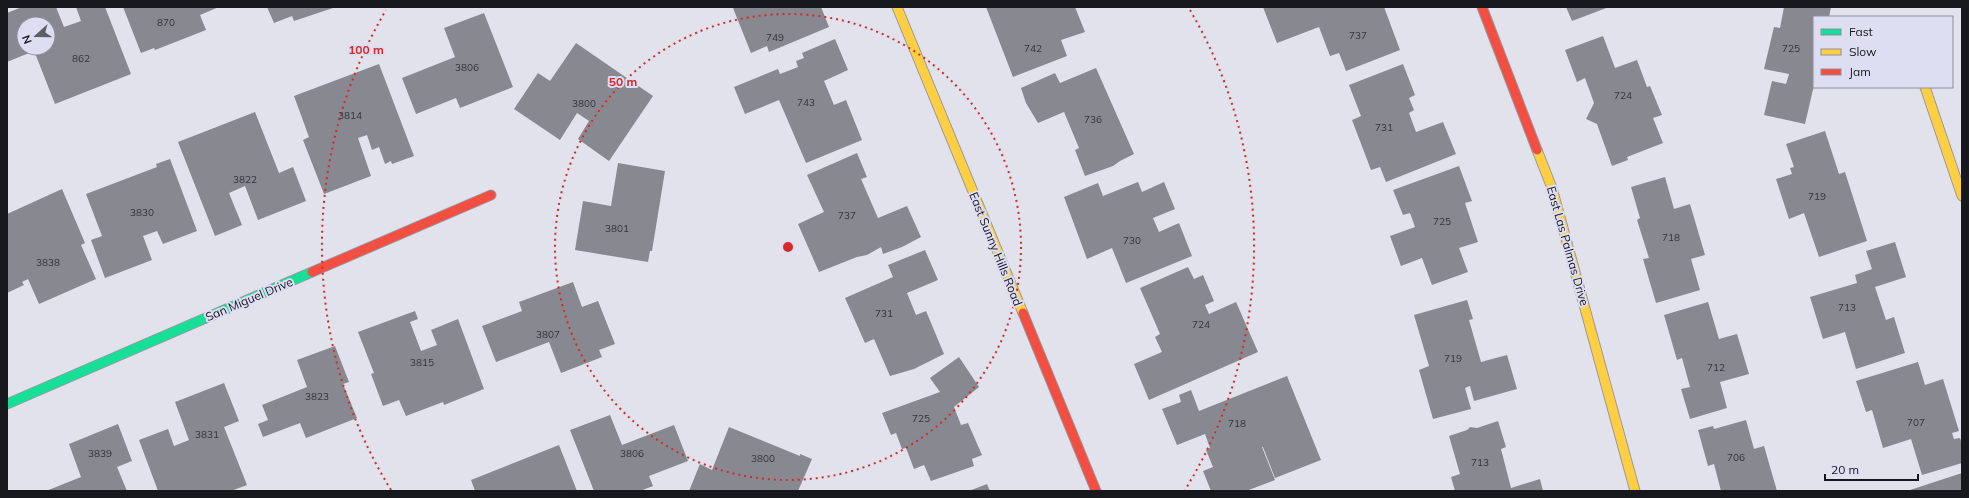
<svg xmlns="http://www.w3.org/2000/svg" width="1969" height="498" font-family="Mulish,sans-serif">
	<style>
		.building { fill: #888890 }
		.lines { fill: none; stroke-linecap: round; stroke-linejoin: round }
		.fast-casing { stroke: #9898a0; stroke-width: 11 }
		.slow-casing { stroke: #9898a0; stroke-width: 11 }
		.jam-casing { stroke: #9898a0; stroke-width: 11 }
		.fast { stroke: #16e098; stroke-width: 9 }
		.slow { stroke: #ffcf43; stroke-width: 9 }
		.jam { stroke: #f24e42; stroke-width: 9 }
		.ring { fill: none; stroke: #d62828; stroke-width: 2; stroke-dasharray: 2 4 }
		.labels { text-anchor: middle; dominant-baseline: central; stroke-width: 4; stroke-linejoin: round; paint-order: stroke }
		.number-label { font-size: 10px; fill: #33333a }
		.street-label { font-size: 12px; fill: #17171e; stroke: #dddef2 }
		.centre { fill: #d62828; stroke: #dddef2; stroke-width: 2 }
		.ring-label { font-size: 12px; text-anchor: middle; font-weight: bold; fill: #d62828; stroke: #dddef2; stroke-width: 4; stroke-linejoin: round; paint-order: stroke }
	</style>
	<rect width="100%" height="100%" fill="#e2e2ed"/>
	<path class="building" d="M22,7H56L64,27L81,21L76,7H105L131,74L55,104L33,48H48V24H24V48H27L29,53L7,62V13Z
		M123,7H219L200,15L206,30L155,50L154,48L141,53Z
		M267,7H336L294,21L292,16L274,23Z
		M735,7H821L829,27L769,52L767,46L751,53L733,8Z
		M986,7H1075L1085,32L1061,40L1067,56L1013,77Z
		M1263,7H1384L1400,50L1346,71L1339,53L1330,56L1319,27L1277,43Z
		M1566,7H1609L1572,21Z
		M1784,7H1831L1829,17H1814V85L1805,124L1764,115L1772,81L1786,84L1789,74L1764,69L1774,27L1780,28Z
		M484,13L513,87L460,108L456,98L416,114L402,78L455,57L444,28Z
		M1603,36L1615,68L1637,60L1647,87L1650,86L1662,115L1653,118L1663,143L1627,157L1628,160L1612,166L1597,124L1586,119L1594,103L1585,78L1577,82L1565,50Z
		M835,39L848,70L824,81L834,105L846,100L862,140L806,163L779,100L745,114L734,87L778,69L780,74L798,67L796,61L804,58L802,53Z
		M576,43L653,96L609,161L578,139L589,121L577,113L560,140L514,109L538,73L550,81Z
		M379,64L414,156L392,164L391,161L385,164L379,147L372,150L367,135L358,138L371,176L324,194L303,140L309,137L294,96Z
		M1403,64L1415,95L1409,98L1414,110L1409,113L1416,132L1443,122L1456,154L1386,182L1380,167L1371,170L1352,120L1361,116L1349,85Z
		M1096,68L1134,154L1120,161L1113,166L1085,176L1075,150L1079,148L1064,112L1038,123L1026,103L1021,88L1055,73L1060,83Z
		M255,112L279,173L293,167L306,201L258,220L245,186L229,193L242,225L215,236L178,142Z
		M1825,131L1839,174L1845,172L1867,241L1819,257L1804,213L1789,219L1776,179L1792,174L1790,168L1794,167L1786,144Z
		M857,153L867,177L861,179L878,218L907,206L921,237L902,247L883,254L881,247L867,255L857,257L819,272L798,224L824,212L807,175Z
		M170,159L197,231L163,244L157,231L143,236L152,260L105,278L91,240L102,236L86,194L157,167L156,164Z
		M618,163L665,171L652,251H650L648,262L575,250L583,201L611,206Z
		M1459,166L1472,201L1465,203L1478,242L1459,248L1468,272L1432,285L1422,258L1401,266L1390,236L1415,227L1410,213L1403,215L1393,190Z
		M1665,177L1674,209L1690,204L1705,255L1691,259L1700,290L1656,303L1643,259L1649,258L1637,220L1640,218L1631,187Z
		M1138,182L1142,192L1164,182L1175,209L1153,218L1159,232L1179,223L1192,256L1126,283L1112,248L1087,259L1064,197L1098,183L1103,196Z
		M62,189L85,243L81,245L96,279L39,304L28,279L22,282L24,285L7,293V214Z
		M1895,242L1906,277L1875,287L1886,320L1894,317L1905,353L1856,369L1845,332L1823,339L1810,297L1857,283L1855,275L1872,269L1866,251Z
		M925,250L938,280L907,293L916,315L926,311L944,354L914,369L890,376L874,339L865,343L845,298L893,277L888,265Z
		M1188,267L1194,279L1203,275L1214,301L1205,305L1209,314L1236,302L1258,352L1149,400L1134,364L1162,352L1155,337L1160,334L1140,288Z
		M573,282L582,307L598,301L615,344L599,350L602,357L561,373L549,342L496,362L482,326L522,311L519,302Z
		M1467,300L1473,319L1469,320L1481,362L1507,355L1517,389L1474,401L1470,386L1465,388L1471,409L1433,419L1419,370L1429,366L1414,315Z
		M1708,302L1719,339L1737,334L1749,374L1720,382L1727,408L1690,419L1681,389L1690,387L1682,358L1677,360L1664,315Z
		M415,311L418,319L410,322L421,351L437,345L431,330L458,319L484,389L444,405L443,402L406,416L399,400L383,406L371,374L374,373L358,332Z
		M335,346L349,382L343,384L357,418L306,438L300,423L263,437L258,424L268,420L262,405L307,387L297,360Z
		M959,357L979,387L954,407L961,425L968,423L982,455L972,459L974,466L931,481L924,465L914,469L906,448L902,449L896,433L891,435L882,413L940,392L930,378Z
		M1918,362L1925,385L1943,379L1959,431L1952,433L1954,439L1960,438L1962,444V463L1922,475L1911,439L1883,448L1872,410L1866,412L1856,381Z
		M1287,376L1321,460L1275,478L1263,447H1262L1275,480L1246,491H1211L1203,471L1213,467L1206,450L1210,448L1205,434L1177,445L1162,409L1181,402L1179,395L1191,390L1199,411Z
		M224,383L239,421L224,427L247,485L231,491H158L139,440L168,429L174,446L189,440L175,402Z
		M610,415L622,445L674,425L688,461L649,476L653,486L640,491H594L570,430Z
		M1746,420L1754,449L1764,446L1777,491H1721L1714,464L1708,466L1698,430L1713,426L1714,429Z
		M1498,421L1506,447L1501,449L1511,488L1540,479L1543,491H1455L1451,477L1460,474L1449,436L1467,430L1470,427L1477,428Z
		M118,424L132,461L117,467L127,491H46L81,477L69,444Z
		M729,427L800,456V454L812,459L798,491H689L700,464L712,470Z
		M559,445L577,491H475L471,480Z
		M1962,473V491H1907Z
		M987,484L990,491H969Z"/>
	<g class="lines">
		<g class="fast-casing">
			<path id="fast" d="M7,404L312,272"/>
		</g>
		<g class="slow-casing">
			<path id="slow" d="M897,7L1023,313
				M1925,87L1962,196
				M1537,150L1552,188L1635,491"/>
		</g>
		<g class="jam-casing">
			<path id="jam" d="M1482,7L1537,150
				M312,272L491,195
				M1023,313L1096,491"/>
		</g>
		<use href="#fast" class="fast"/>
		<use href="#slow" class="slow"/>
		<use href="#jam" class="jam"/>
	</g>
	<g class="ring">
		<circle cx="788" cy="247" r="233"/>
		<path d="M391 490A466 466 0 0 1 386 10M1190 10A466 466 0 0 1 1185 490"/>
	</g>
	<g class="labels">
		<g class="number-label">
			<text x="166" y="22">870</text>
			<text x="1358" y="35">737</text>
			<text x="775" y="37">749</text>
			<text x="1033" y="48">742</text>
			<text x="1791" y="48">725</text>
			<text x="81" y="58">862</text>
			<text x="467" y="67">3806</text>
			<text x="1623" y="95">724</text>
			<text x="806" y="102">743</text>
			<text x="584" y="103">3800</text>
			<text x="350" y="115">3814</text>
			<text x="1093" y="119">736</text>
			<text x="1384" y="127">731</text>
			<text x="245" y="179">3822</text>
			<text x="1817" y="196">719</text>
			<text x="142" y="212">3830</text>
			<text x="847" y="215">737</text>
			<text x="1442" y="221">725</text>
			<text x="617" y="228">3801</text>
			<text x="1671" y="237">718</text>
			<text x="1132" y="240">730</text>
			<text x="48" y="262">3838</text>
			<text x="1847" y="307">713</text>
			<text x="884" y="313">731</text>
			<text x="1201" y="324">724</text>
			<text x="548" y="334">3807</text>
			<text x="1453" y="358">719</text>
			<text x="422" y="362">3815</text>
			<text x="1716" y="367">712</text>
			<text x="317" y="396">3823</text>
			<text x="921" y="418">725</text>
			<text x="1916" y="422">707</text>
			<text x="1237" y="423">718</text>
			<text x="207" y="434">3831</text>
			<text x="100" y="453">3839</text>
			<text x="632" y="453">3806</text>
			<text x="1736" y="457">706</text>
			<text x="763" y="458">3800</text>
			<text x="1480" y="462">713</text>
		</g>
		<g class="street-label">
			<text transform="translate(1568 246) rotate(74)">East Las Palmas Drive</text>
			<text transform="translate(996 249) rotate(68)">East Sunny Hills Road</text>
			<text transform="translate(249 299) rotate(-23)">San Miguel Drive</text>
		</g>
	</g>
	<circle cx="788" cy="247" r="6" class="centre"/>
	<g class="ring-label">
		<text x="366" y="54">100 m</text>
		<text x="623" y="86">50 m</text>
	</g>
	<rect width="1969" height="498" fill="none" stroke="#17171e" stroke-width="16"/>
	<rect x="1813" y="16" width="140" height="72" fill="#dddef2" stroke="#8e8e9d"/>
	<rect x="1821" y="29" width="20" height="6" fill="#16e098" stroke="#8e8e9d"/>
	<text x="1849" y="36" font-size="12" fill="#17171e">Fast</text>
	<rect x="1821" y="49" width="20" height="6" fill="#ffcf43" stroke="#8e8e9d"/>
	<text x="1849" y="56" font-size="12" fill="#17171e">Slow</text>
	<rect x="1821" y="69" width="20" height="6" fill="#f24e42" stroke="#8e8e9d"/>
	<text x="1849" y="76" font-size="12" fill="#17171e">Jam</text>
	<g transform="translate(36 36) rotate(249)"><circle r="19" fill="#dddef2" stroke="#8e8e9d"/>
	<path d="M0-3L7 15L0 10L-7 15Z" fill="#5e5e66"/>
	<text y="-6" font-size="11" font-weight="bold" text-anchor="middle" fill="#17171e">N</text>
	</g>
	<path d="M1825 474v6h93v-6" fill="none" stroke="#17171e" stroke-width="2"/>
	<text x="1831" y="474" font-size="12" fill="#17171e" stroke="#dddef2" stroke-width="3" paint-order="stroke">20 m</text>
</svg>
